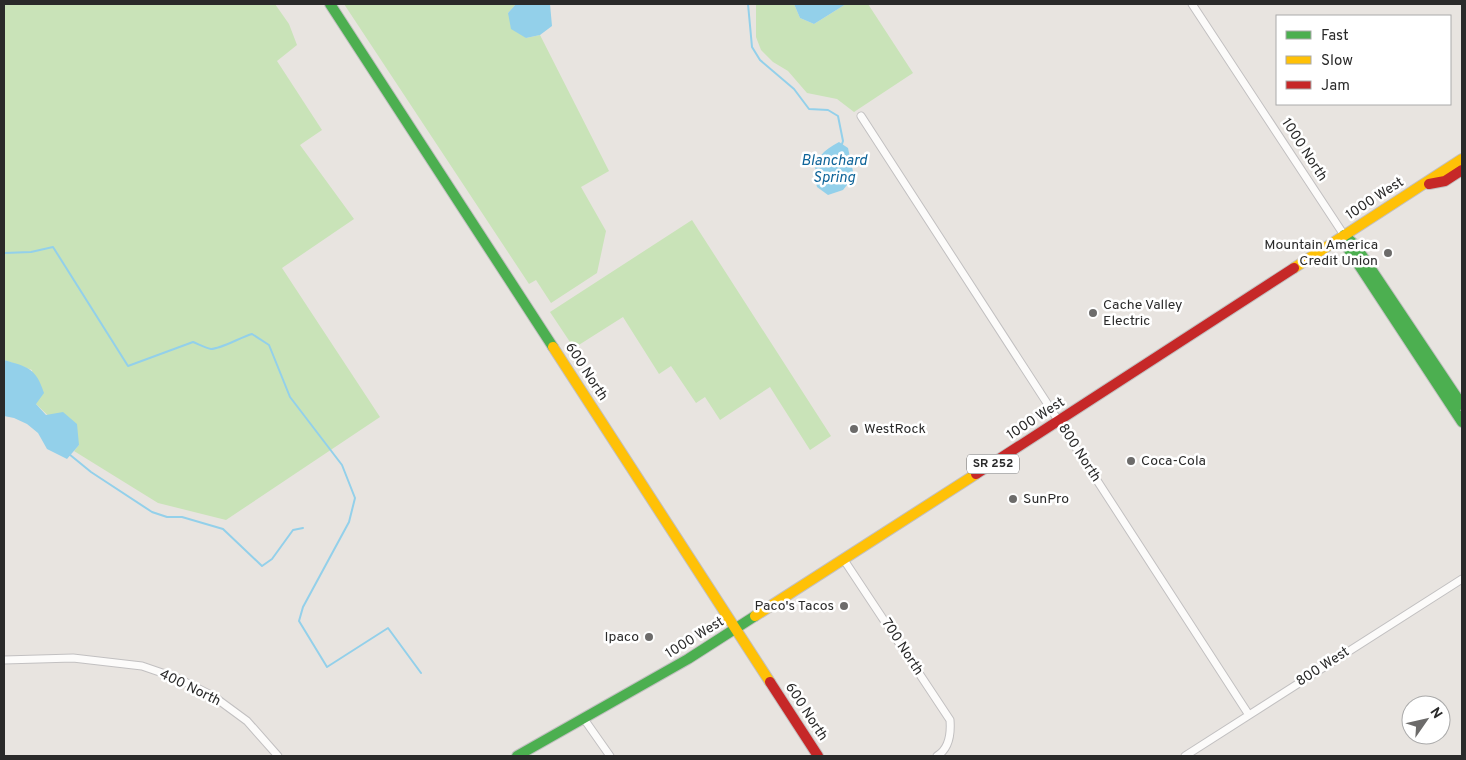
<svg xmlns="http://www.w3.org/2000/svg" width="1466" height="760" font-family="Overpass,sans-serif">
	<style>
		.green { fill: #c9e3b8 }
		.water { fill: #93d0ea }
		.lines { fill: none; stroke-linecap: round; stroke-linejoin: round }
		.stream { stroke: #93d0ea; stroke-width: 2 }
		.street-casing { stroke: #c2c0c1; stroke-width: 9 }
		.fast-casing { stroke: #c2c0c1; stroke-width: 12 }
		.slow-casing { stroke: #c2c0c1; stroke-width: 12 }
		.jam-casing { stroke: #c2c0c1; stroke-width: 12 }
		.street { stroke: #fcfbfa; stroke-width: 7 }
		.fast { stroke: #4caf50; stroke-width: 10 }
		.slow { stroke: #ffc107; stroke-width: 10 }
		.jam { stroke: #c62828; stroke-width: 10 }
		.poi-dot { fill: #6c6b6a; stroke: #fff; stroke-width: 2 }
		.labels { text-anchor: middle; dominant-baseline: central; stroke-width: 5; stroke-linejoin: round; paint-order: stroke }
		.shield { fill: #fff; stroke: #6a6a6a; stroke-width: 1 }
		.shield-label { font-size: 12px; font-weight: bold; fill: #2a2a2a }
		.street-label { font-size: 14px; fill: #2a2a2a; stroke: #fff }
		.poi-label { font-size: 14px; fill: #2a2a2a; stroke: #fff; text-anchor: start }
		.water-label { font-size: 15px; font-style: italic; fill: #0e6499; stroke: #fff }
	</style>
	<rect width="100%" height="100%" fill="#e8e4e0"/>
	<path class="green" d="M4,4H275L289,24L297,45L277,61L322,130L300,145L354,219L282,268L380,417L226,520L158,503L74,451L79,445L36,404L32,370L4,360Z
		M344,4H516L508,13L526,38L540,35L609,171L581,187L606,231L597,273L551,303L536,280L529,284Z
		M756,4H794L800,18L814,24L846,4H868L913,73L854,112L837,99L807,93L788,71L773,62L761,50L756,37Z
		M692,220L831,436L810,450L770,387L720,420L705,397L696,403L671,366L659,374L623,317L574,348L550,312Z"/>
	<path class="water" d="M516,4H550L552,26L540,35L526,38L511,29L508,13Z
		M794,4H846L814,24L800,18Z
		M839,142L848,148L854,176L843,190L828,195L817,187C811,164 818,153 839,142Z
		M4,360C28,367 36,368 44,393L36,404L46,415L63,412L77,424L79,445L67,459L47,449L38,433L27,424L14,418L4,416Z"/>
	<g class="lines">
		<path class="stream" d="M748,4L752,47L760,60L794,89L809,109L828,110L838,116L843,141L842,144
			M4,253L31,252L53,247L128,366L193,342C198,344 205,348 211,349C221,349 241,337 252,334L269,345L290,397L342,465L355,498L349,522L303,607L299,621L327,667L388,628L421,673
			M69,454L91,472L152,512L167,517H182L223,529L262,566L272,559L293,530L303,528"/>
		<g class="street-casing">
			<path id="street" d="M1192,4L1344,235
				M861,116L1249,715
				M844,560L950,720C951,733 949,749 937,756
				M4,660L73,658L142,666L177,678L213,696L247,721L278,756
				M584,719L610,756
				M1185,756L1462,579"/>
		</g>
		<g class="fast-casing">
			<path id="fast" d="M330,4L553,347
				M1344,235L1349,250L1462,422
				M1345,236L1355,245L1462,405
				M517,756L688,659L755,616"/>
		</g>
		<g class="slow-casing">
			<path id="slow" d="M1294,268L1462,159
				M553,347L770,682
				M755,616L976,474"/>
		</g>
		<g class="jam-casing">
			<path id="jam" d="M1429,184L1445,181L1462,170
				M976,474L1294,268
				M770,682L818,756"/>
		</g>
		<use href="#street" class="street"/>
		<use href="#fast" class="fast"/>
		<use href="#slow" class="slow"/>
		<use href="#jam" class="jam"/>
	</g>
	<g class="poi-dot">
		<circle cx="1388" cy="253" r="5"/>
		<circle cx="1093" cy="313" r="5"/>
		<circle cx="854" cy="429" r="5"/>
		<circle cx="1131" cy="461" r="5"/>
		<circle cx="1013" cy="499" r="5"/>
		<circle cx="844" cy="606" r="5"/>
		<circle cx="649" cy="637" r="5"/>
	</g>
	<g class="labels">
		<rect class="shield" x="967" y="454.5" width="52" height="19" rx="4"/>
		<g class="shield-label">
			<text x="993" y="464">SR 252</text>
		</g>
		<g class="street-label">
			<text transform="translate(1304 150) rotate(57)">1000 North</text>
			<text transform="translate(1375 199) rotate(-33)">1000 West</text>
			<text transform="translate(586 372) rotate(57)">600 North</text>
			<text transform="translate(1036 419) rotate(-33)">1000 West</text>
			<text transform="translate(1079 453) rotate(57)">800 North</text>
			<text transform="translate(695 638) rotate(-32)">1000 West</text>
			<text transform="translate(902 647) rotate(57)">700 North</text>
			<text transform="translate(1323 667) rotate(-33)">800 West</text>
			<text transform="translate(190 688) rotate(26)">400 North</text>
			<text transform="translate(806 712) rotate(57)">600 North</text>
		</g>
		<g class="poi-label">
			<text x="1378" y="245" text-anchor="end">Mountain America<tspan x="1378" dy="16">Credit Union</tspan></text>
			<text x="1103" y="305">Cache Valley<tspan x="1103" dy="16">Electric</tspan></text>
			<text x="864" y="429">WestRock</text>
			<text x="1141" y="461">Coca-Cola</text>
			<text x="1023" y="499">SunPro</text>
			<text x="834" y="606" text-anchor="end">Paco's Tacos</text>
			<text x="639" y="637" text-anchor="end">Ipaco</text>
		</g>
		<g class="water-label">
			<text x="834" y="161">Blanchard<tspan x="834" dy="17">Spring</tspan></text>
		</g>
	</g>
	<rect width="1466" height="760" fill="none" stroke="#2a2a2a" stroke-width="10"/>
	<rect x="1276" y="15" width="175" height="90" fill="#ffffff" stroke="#aaaaaa"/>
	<rect x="1286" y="31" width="25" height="8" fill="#4caf50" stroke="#aaaaaa"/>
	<text x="1321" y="40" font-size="15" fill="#2a2a2a">Fast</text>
	<rect x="1286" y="56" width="25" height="8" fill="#ffc107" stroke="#aaaaaa"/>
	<text x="1321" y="65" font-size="15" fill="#2a2a2a">Slow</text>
	<rect x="1286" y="81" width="25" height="8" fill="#c62828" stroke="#aaaaaa"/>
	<text x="1321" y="90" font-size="15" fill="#2a2a2a">Jam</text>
	<g transform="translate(1426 720) rotate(56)"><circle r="24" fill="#ffffff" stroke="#aaaaaa"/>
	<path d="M0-4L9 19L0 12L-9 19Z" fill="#6c6b6a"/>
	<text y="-8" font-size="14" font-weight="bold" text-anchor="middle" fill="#2a2a2a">N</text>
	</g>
</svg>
